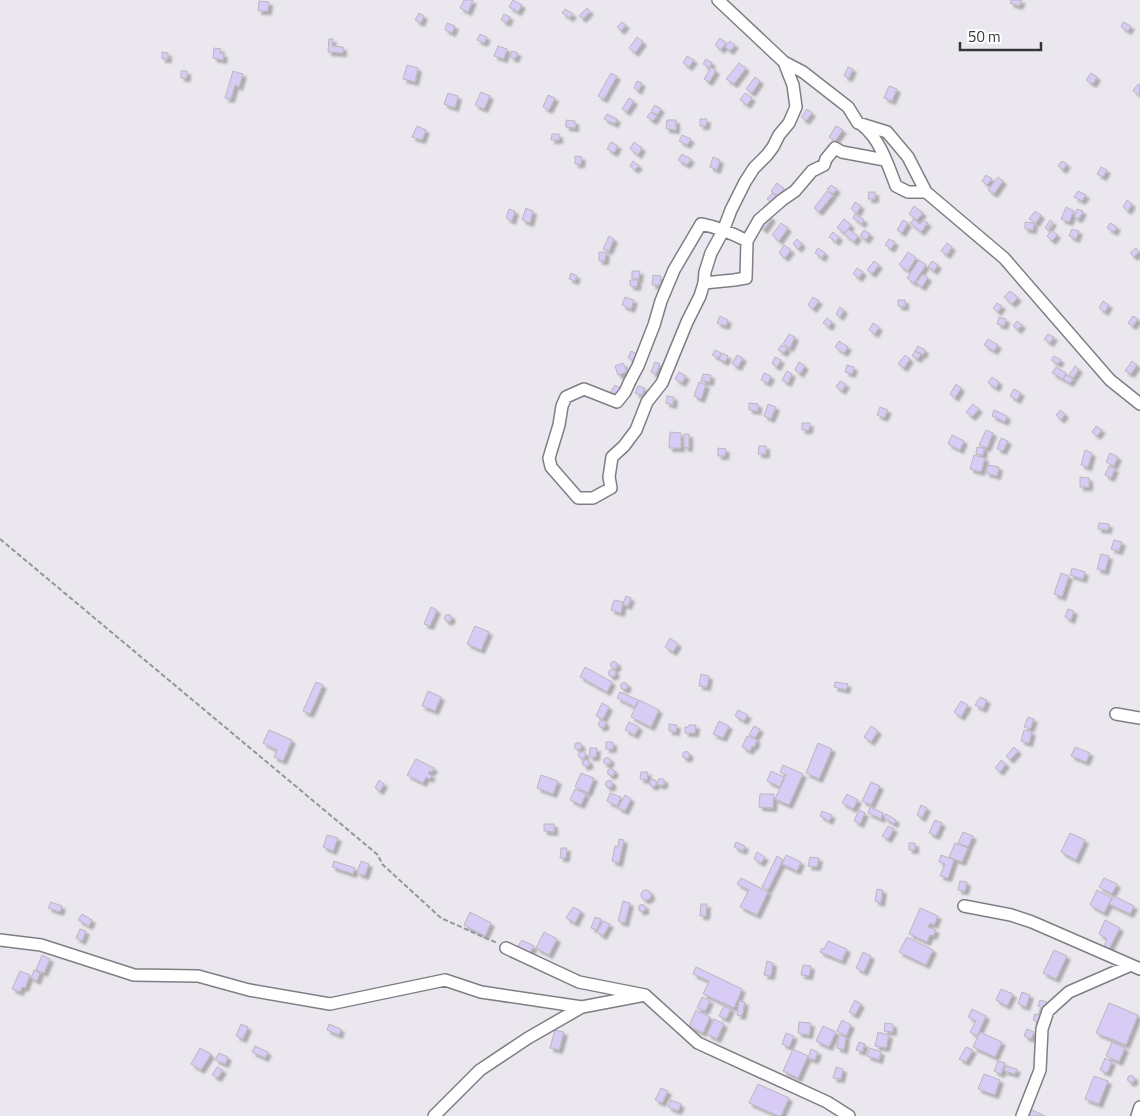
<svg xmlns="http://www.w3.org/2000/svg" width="1140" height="1116" font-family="'Titillium Web',sans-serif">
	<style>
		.building { fill: #d8cbf5; stroke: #b9b7bd; filter: url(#shadow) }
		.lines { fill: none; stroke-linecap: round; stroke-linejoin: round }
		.minor-casing { stroke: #807e84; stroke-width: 14 }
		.path { stroke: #969599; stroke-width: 2; stroke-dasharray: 5 2.5; stroke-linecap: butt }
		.minor { stroke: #fff; stroke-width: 11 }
	</style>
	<defs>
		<filter id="shadow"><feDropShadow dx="3.5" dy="3.5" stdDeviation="1" flood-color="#0004"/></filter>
	</defs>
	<rect width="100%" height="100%" fill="#eae8ee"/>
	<path class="building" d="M464,0H473L468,12L460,8Z
		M513,0L522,5L518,12L509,7Z
		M1011,0H1022L1019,6L1010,3Z
		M259,1L269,2L268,11H258Z
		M587,8L590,11L583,19L579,16Z
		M565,9L573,14L570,18L562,13Z
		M419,13L424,16L421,23L415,20Z
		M504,14L510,17L507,23L501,20Z
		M622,22L626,25L621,31L617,27Z
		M1123,22L1131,26L1128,31L1121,27Z
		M447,23L455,26L452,33L445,30Z
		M480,34L487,37L484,43L477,40Z
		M637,37L643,42L635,53L629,48Z
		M720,38L726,43L721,50L715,45Z
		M329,39H333L332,46L343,47V53L328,52Z
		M730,41L735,45L730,51L725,47Z
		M498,46L507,49L504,59L494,56Z
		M214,48L221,49L220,53L224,54L223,60L213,58Z
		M512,51L518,53L515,59L510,57Z
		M162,52L168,53V59H162Z
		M687,56L694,60L689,67L683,63Z
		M706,59L712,63L709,68L703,64Z
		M739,63L746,68L734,84L726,79Z
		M407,65L418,68L415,82L403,79Z
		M711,67L716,71L709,82L704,79Z
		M848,67L853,69L849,78L844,76Z
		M181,71H187V78H181Z
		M233,71L243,74L239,87L235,85L231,99L225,98Z
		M611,73L617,76L604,99L598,96Z
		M1091,73L1097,77L1093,84L1086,80Z
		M755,77L760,81L752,93L746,89Z
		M637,81L642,83L638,91L634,88Z
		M1138,84L1140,85L1139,95L1133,91Z
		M889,86L897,89L892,101L884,98Z
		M481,92L490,96L484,109L475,105Z
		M448,93L458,96L455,108L444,104Z
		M745,93L752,98L747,105L740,100Z
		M548,95L555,98L549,110L543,107Z
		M629,98L634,101L627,112L622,109Z
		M655,105L661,109L657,115L651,111Z
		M807,109L812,113L806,121L801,117Z
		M651,112L657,116L653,121L647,117Z
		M607,114L617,119L615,124L604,119Z
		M700,119H707L706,126H700Z
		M566,120L575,121V128L566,127Z
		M667,120H676V130L666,129Z
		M417,126L426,130L422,140L412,137Z
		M836,126L843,130L835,141L829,137Z
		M552,134H559V140H551Z
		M682,135L691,139L687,145L679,141Z
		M611,142L618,146L614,153L607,149Z
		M634,142L642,148L638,155L630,149Z
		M682,154L691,159L687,165L678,160Z
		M575,156L582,157L581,164H575Z
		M713,157L720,160L717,170L710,167Z
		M633,161L639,166L635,170L630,166Z
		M1062,161L1067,164L1063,170L1058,166Z
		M1101,167L1107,170L1103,177L1097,174Z
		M986,175L992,179L987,185L982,181Z
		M998,177L1003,181L994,194L988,190Z
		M777,183L784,189L778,196L771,191Z
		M831,185L837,189L833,194L827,189Z
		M827,191L833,195L819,212L814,208Z
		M1078,191L1086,195L1082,201L1074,197Z
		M869,192H875V199H868Z
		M772,193L777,197L772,203L767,199Z
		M1127,200L1132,204L1128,211L1123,207Z
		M855,202L861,206L857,213L851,209Z
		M914,206L923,213L917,220L909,214Z
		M1066,207L1074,211L1069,222L1061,219Z
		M526,208L533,211L530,223L522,220Z
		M509,209L515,211L512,221L506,218Z
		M1077,209L1083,211L1079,219L1074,217Z
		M1035,211L1041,215L1036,223L1029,219Z
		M855,214L864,220L862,224L853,218Z
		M767,215L772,218L764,230L759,226Z
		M844,219L851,225L845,233L837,228Z
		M914,219L920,224L923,220L928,223L921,232L910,223Z
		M903,220L908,223L902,233L897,230Z
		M1050,220L1053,222L1048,230L1045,228Z
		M1025,222L1034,223L1033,230L1025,229Z
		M781,223L788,228L779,241L772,235Z
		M1110,223L1117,227L1114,232L1107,228Z
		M848,229L858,236L854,242L844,234Z
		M1072,229L1079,231L1076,239L1069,236Z
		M864,230L870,234L866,240L860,236Z
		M1052,230L1057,235L1052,241L1047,236Z
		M833,232L839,237L836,242L829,237Z
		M609,236L614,239L609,251L603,249Z
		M797,239L802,244L798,249L793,244Z
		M889,239L895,242L891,249L885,245Z
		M947,243L952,247L947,255L941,251Z
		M784,245L791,250L785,258L779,253Z
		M818,248L825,253L822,258L815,253Z
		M1136,248L1139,252L1134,257L1130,253Z
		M599,252H606L605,261H599Z
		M908,252L916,258L908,271L899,265Z
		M919,260L926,265L914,283L907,278Z
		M874,261L879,265L872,274L867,270Z
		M932,261L938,265L934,271L928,267Z
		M857,268L863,272L859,278L853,274Z
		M632,271H640L639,279H632Z
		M571,273L577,276L575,281L569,279Z
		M923,274L928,278L922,287L916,283Z
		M653,275L661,276L660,285H652Z
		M630,280H638L637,287L630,286Z
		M1010,291L1018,298L1012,304L1004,297Z
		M625,297L634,300L631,309L622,305Z
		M813,297L819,301L813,309L808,305Z
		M898,300H905V307L898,306Z
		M1103,301L1109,305L1105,312L1099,308Z
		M997,303L1002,306L998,312L993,308Z
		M840,307L844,310L840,317L836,314Z
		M720,316L728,320L726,326L717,323Z
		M1133,316L1138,319L1133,326L1128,323Z
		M999,317L1006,319L1004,326L997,324Z
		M827,318L832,322L829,327L823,323Z
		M1017,321L1022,325L1018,330L1013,326Z
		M873,323L879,327L875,334L869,330Z
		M789,334L795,337L790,348L783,344Z
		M1048,334L1054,337L1050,343L1044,339Z
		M988,339L998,345L994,351L984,345Z
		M839,341L848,347L844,353L835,347Z
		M781,345L787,348L784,353L778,350Z
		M918,346L925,350L923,355L915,351Z
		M715,350L721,353L719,358L712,355Z
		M631,351L637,354L634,361L628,358Z
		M915,351L921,354L918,359L912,356Z
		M722,353L728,356L725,362L719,359Z
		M737,355L743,358L738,367L732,364Z
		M905,355L910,359L904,368L898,364Z
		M1054,356L1061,360L1058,364L1051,360Z
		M775,357L781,360L777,367L772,364Z
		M1132,361L1137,365L1131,374L1125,371Z
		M655,362L660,364L656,374L651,372Z
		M799,362L805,366L800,374L795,370Z
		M623,363L627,372L618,375L615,366Z
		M847,365L854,367L852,374L845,372Z
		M1075,366L1079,369L1073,378L1069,375Z
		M1056,367L1066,373L1063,379L1052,373Z
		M787,371L792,374L788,383L782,380Z
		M679,372L686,376L682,383L675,379Z
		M764,373L771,376L768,383L761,380Z
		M703,374L711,375L710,382L701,381Z
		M1066,375L1073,379L1070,383L1063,379Z
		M992,377L999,382L996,388L988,383Z
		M840,381L846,384L842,391L836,387Z
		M699,382L706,385L701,399L694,396Z
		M956,384L961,388L955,398L950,394Z
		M615,385L620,388L616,396L610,393Z
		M638,386L645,388L642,395L635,393Z
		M1014,389L1021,393L1017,400L1010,396Z
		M667,396L674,397L673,405L666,403Z
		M749,403L758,404V411L749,410Z
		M768,404L776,407L771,419L764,416Z
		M973,404L979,409L972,417L966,412Z
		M880,407L888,410L884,418L877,415Z
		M994,410L1007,416L1005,422L992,416Z
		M1060,410L1065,414L1061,420L1056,415Z
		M802,423H810L809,430H802Z
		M1096,426L1102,430L1097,436L1092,432Z
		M986,430L993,433L987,448L979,445Z
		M670,432L681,433V448H669Z
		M684,434H689V448L684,447Z
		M952,435L964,441L960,450L948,444Z
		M1001,438L1008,441L1003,451L997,449Z
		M759,446H766V454H758Z
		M977,447L984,448L983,455L976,454Z
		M718,448L726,449L725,456H718Z
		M1085,450L1092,453L1088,467L1081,465Z
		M1110,453L1118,457L1114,466L1106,462Z
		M974,455L985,458L981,472L970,469Z
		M988,465L999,467L997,476L986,473Z
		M1109,466L1115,469L1111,478L1105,475Z
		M1080,477L1089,478V487H1080Z
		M1099,523L1109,524L1108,530L1098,529Z
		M1114,540L1122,542L1119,551L1111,549Z
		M1101,554L1109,556L1105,571L1097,569Z
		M1072,568L1085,572L1083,579L1070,575Z
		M1061,573L1069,576L1062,597L1054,594Z
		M626,596L631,598L628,606L623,604Z
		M614,600L623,602L621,613L611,610Z
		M431,607L437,610L430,626L424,624Z
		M1068,609L1074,611L1071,620L1065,617Z
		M444.5 618a3.5 3.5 0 1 1 7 0a3.5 3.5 0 1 1-7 0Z
		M475,626L489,632L481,650L467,644Z
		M670,638L678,644L673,652L665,647Z
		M610.5 665a3.5 3.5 0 1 1 7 0a3.5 3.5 0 1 1-7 0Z
		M585,667L612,682L607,692L580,677Z
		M608.5 673a3.5 3.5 0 1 1 7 0a3.5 3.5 0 1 1-7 0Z
		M701,674L709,676L707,687L699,686Z
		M316,682L323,685L310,714L303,711Z
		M835,682L848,684L846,690L834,687Z
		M620.5 686a3.5 3.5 0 1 1 7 0a3.5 3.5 0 1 1-7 0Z
		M428,691L441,697L435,711L422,706Z
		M620,692L638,700L635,707L617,698Z
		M980,697L987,700L983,709L975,705Z
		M639,700L659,710L651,727L631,717Z
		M961,701L968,705L961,717L954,712Z
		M602,703L609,707L603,719L596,716Z
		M738,710L748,715L744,721L735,716Z
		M1028,717L1034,719L1030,729L1024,727Z
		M598.5 724a3.5 3.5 0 1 1 7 0a3.5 3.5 0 1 1-7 0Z
		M719,721L729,726L723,738L713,734Z
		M629,722L639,727L635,735L625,730Z
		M669,724L677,725L676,732L669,731Z
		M689,725H696L695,733H685V727H688Z
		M754,726L760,729L755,738L749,735Z
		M871,726L878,731L871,742L864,737Z
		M269,730L292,740L283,761L274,757L277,750L263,743Z
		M1024,730L1032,732L1029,743L1021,741Z
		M747,736L757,740L754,747L752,746L750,751L742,747Z
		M606,742H613V749H606Z
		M574.5 746a3.5 3.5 0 1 1 7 0a3.5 3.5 0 1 1-7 0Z
		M818,743L832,749L819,779L806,773Z
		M1014,747L1018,751L1010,760L1006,756Z
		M1075,747L1090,753L1086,762L1071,756Z
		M590,748H597L596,757H589Z
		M682.5 755a3.5 3.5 0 1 1 7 0a3.5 3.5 0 1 1-7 0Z
		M578.5 755a3.5 3.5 0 1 1 7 0a3.5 3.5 0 1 1-7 0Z
		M603.5 761a3.5 3.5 0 1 1 7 0a3.5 3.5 0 1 1-7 0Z
		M416,759L434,768L432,772L430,771L428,773L432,776L430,779L426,777L423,783L407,775Z
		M582.5 763a3.5 3.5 0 1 1 7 0a3.5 3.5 0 1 1-7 0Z
		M1001,760L1006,764L1000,772L995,768Z
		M783,765L803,774L789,805L775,799L786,775L780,772Z
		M607.5 772a3.5 3.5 0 1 1 7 0a3.5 3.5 0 1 1-7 0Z
		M771,771L784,777L780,787L767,781Z
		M641,772H648L647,780L640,779Z
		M581,773L594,778L588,793L575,787Z
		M541,775L558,781L553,794L537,788Z
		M657.5 782a3.5 3.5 0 1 1 7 0a3.5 3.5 0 1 1-7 0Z
		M649.5 783a3.5 3.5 0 1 1 7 0a3.5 3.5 0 1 1-7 0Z
		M379,780L384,784L380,791L375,788Z
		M605.5 784a3.5 3.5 0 1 1 7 0a3.5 3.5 0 1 1-7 0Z
		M871,782L880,786L871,805L862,801Z
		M575,789L586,794L581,805L570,800Z
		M610,793L621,797L617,806L607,801Z
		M760,794H774L773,808L759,807Z
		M847,794L858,800L853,809L842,803Z
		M625,795L631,799L625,811L618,808Z
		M921,805L927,808L922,818L917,815Z
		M870,807L883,813L881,819L868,813Z
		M859,810L865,813L860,824L854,821Z
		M822,811L832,815L829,821L820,816Z
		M886,814L896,820L894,824L884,818Z
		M935,820L942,823L936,836L929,833Z
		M544,824H554V832L544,831Z
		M888,826L894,829L888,839L882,836Z
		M963,832L973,836L968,847L958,843Z
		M1070,833L1085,840L1076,860L1061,852Z
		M327,835L338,838L333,851L323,847Z
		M619,839L624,840L619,863L612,861L615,846L618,847Z
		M736,842L745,846L743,851L734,847Z
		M909,843H915V850H909Z
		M955,843L968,848L962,862L949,857Z
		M561,848H567L566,858H560Z
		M757,852L765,857L761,863L754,859Z
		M786,855L801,862L797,871L782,864Z
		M941,855L954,860L948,878L940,876L945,864L939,862Z
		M777,856L783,860L768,890L762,887Z
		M810,857L819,858L817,867L808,866Z
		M334,861L355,868L353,874L332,867Z
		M361,861L369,864L365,876L357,873Z
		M741,878L768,892L757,915L740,907L749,890L737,884Z
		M1104,878L1117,884L1112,894L1099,887Z
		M960,881L967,882L965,891L958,890Z
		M877,889L883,890L881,903L875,901Z
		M1097,890L1112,898L1104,913L1090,905Z
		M641 895a5 5 0 1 1 10 0a5 5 0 1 1-10 0Z
		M1114,896L1134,906L1130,914L1109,904Z
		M623,901L630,903L625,923L618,921Z
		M51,902L62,906L60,912L48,908Z
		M701,904H707L706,916H700Z
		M638.5 908a3.5 3.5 0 1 1 7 0a3.5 3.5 0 1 1-7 0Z
		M573,907L581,911L575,923L566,918Z
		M920,908L938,916L934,925L930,923L928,927L936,930L933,936L930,935L927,942L909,934Z
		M470,912L491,923L485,936L464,925Z
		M82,914L92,920L89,926L78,920Z
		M595,917L601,919L597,930L591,928Z
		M1105,920L1120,928L1108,951L1103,948L1107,939L1099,934Z
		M603,921L610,924L603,936L597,932Z
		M80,929L86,931L82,941L76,938Z
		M544,932L557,939L549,955L536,948Z
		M907,937L933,950L926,965L899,952Z
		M522,940L534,946L530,953L518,946Z
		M828,941L847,949L842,961L820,952L822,948L824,949Z
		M1054,950L1067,956L1056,979L1043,973Z
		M863,952L871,956L864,972L856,968Z
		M42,955L50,959L44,973L36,970Z
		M767,961L773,963L771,976L764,975Z
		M803,965L811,966L809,976L801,975Z
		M696,967L742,989L734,1008L703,994L709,981L693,974Z
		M34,970L40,973L37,981L31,978Z
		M20,971L30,975L25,988L22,987L20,992L12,989Z
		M1001,989L1013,994L1007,1006L996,1000Z
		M1022,992L1030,995L1026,1007L1018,1004Z
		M702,997L710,1001L705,1011L697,1008Z
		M855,1000L861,1004L855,1015L849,1012Z
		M1040,1000L1047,1002L1040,1023L1033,1020L1035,1014L1038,1015L1041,1007L1038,1006Z
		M739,1001L745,1002L742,1016L737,1015Z
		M1109,1003L1138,1015L1126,1045L1096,1033Z
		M724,1006L731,1009L726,1019L719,1016Z
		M972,1009L986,1016L977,1036L970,1032L976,1021L968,1017Z
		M696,1010L710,1017L703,1033L689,1026Z
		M714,1019L724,1024L717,1039L707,1034Z
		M842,1020L851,1025L846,1036L837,1031Z
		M799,1022L811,1023L809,1035L798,1033Z
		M885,1023L893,1024V1032L884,1031Z
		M241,1024L248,1027L243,1039L236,1036Z
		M329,1024L341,1029L339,1035L327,1030Z
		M823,1026L836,1032L829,1047L816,1041Z
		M1027,1029L1034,1032L1031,1039L1024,1036Z
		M555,1030L564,1032L559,1050L550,1048Z
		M878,1032L889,1035L886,1048L875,1046Z
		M980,1032L1002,1042L995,1057L973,1047Z
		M786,1033L794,1036L789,1047L782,1044Z
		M839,1035L846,1037L844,1050L837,1048Z
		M859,1042L865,1044L862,1052L856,1050Z
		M1112,1042L1125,1048L1119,1062L1106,1056Z
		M255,1046L268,1052L265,1058L252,1052Z
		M966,1047L973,1050L966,1062L959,1059Z
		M200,1048L211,1054L201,1070L191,1064Z
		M870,1048L881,1052L879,1060L867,1056Z
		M793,1049L808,1056L798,1078L783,1071Z
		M811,1049L818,1052L815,1060L808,1058Z
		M219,1053L228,1057L225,1064L215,1060Z
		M1105,1058L1112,1062L1107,1073L1100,1070Z
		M998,1061L1005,1063L1001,1074L994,1071Z
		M1006,1066L1017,1069L1015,1074L1004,1071Z
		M217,1067L223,1070L218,1078L212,1075Z
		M836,1067L843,1069L841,1079L833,1078Z
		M984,1074L1000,1080L995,1095L978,1089Z
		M1127.5 1079a3.5 3.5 0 1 1 7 0a3.5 3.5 0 1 1-7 0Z
		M1094,1076L1108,1081L1099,1104L1085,1099Z
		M758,1084L789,1098L781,1116H778L749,1103Z
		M661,1088L668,1091L662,1103L655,1100Z
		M671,1100L681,1104L678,1111L668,1107Z
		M1030,1109L1045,1116H1027Z"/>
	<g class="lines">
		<g class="minor-casing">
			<path id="minor" d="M718,0L784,62L803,72L848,107L858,123L887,132L908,157L926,192L1004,258L1110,380L1140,404
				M862,125C880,139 888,165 896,186L908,192H926
				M747,241C732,233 717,227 701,224L674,270L661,301L654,325L638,366L630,381L625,392L617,402L584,389L566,397L562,406L559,425L549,458L551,467L578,498H593L611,488L609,477L612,457L624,446L636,430L647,402L662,383L687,322L700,296L704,283L734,280L746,278L747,241L759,220L782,200L795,191L812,171L824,165L826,159L835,148L842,152L885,160
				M704,283L705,272L711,253L723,231L731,210L745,182L754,168L767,155L773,147L779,135L789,123L796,107L793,85L784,62
				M1116,714L1140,718
				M964,906L1011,915L1032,922L1140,969
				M0,940L41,945L134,975L198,976L249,990L330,1004L445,980L481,992L582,1007L645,995
				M506,948L579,982L645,995L698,1043L827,1102L849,1116
				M434,1116L480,1070L528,1038L582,1007
				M1022,1116L1040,1070L1042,1029L1048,1011L1069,992L1131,965
				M1137,1116L1140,1107"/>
		</g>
		<path class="path" d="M0,539L378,855L382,864L441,918L497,943"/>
		<use href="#minor" class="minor"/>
	</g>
	<path d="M960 42v8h81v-8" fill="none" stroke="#363538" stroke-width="2.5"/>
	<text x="968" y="42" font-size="15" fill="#363538" stroke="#ffffff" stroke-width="4" paint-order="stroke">50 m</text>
</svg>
